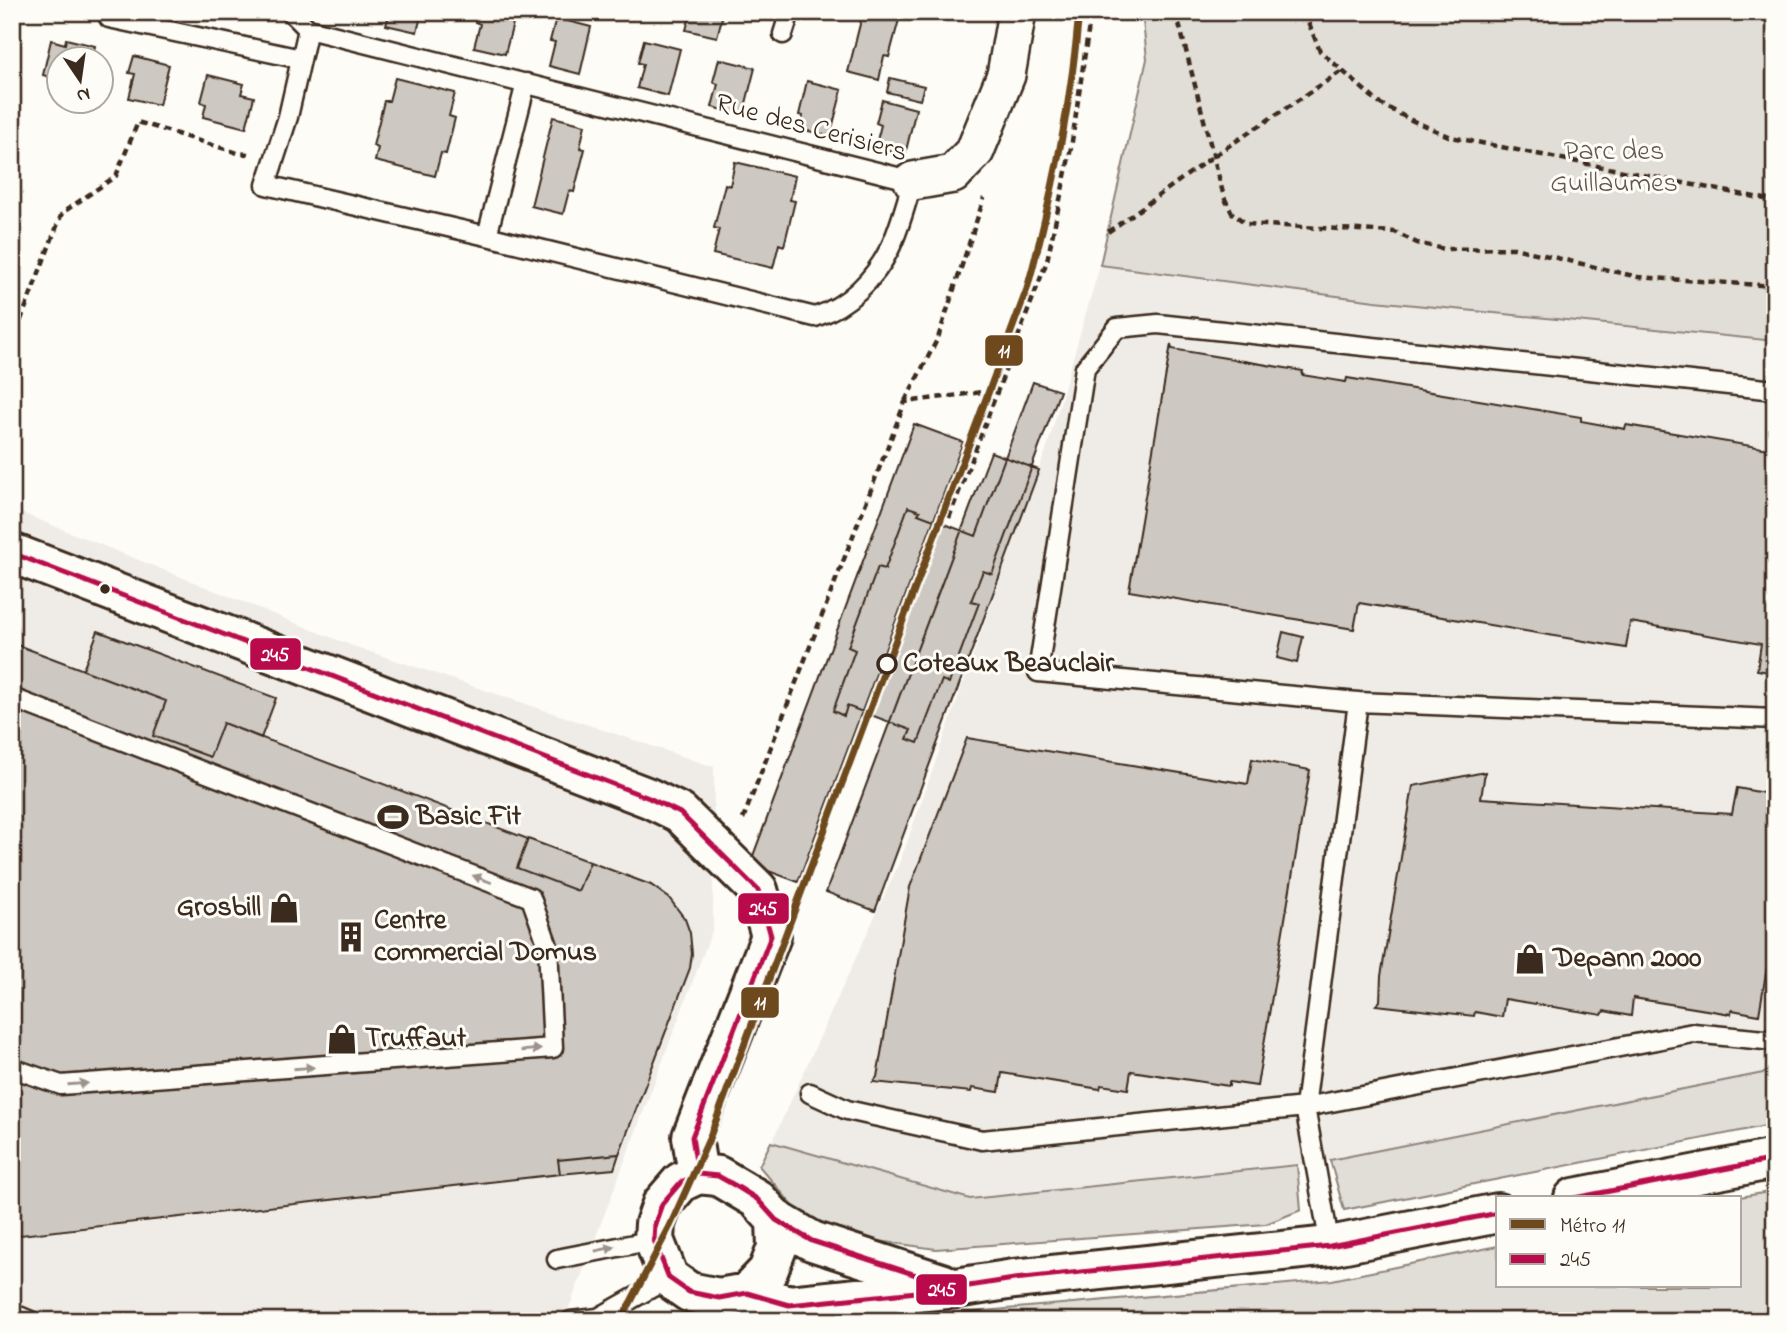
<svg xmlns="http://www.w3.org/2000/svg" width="1787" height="1333" font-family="'Indie Flower',sans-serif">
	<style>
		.built { fill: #efece7 }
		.green { fill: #e1ded7; stroke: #8e847a; stroke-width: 2 }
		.building { fill: #cdc8c2; stroke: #3b2a1e; stroke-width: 2 }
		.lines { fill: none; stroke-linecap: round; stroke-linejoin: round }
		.service-casing { stroke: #3b2a1e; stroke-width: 23 }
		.minor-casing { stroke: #3b2a1e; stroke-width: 42 }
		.tertiary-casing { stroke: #3b2a1e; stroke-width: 44 }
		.path { stroke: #3b2a1e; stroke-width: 4.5; stroke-dasharray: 7 5; stroke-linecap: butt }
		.service { stroke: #fdfcf7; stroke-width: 18 }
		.minor { stroke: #fdfcf7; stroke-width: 37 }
		.tertiary { stroke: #fdfcf7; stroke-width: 38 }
		.bus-1-casing { stroke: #fdfcf7; stroke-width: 10 }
		.bus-1 { stroke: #b90b4b; stroke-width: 5 }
		.metro-1-casing { stroke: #fdfcf7; stroke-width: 12 }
		.metro-1 { stroke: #6e491e; stroke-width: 7 }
		.oneway { fill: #9c938a }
		.bus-dot { fill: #3b2a1e; stroke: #fdfcf7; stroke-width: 2.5 }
		.stop-dot { fill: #fdfcf7; stroke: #3b2a1e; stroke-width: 3.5 }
		.labels { text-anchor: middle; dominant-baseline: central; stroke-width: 6; stroke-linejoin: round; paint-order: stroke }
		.street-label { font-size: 28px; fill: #3b2a1e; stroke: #fdfcf7 }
		.park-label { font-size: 28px; fill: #64574c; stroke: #fdfcf7 }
		.stop-label { font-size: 28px; font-weight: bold; fill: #3b2a1e; stroke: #fdfcf7; text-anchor: start }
		.poi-label { font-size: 28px; font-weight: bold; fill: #3b2a1e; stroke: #fdfcf7; text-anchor: start }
		.line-badge { stroke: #fdfcf7; stroke-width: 2.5 }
		.badge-label { font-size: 19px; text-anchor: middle; font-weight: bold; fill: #fff }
	</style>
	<rect width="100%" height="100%" fill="#fdfcf7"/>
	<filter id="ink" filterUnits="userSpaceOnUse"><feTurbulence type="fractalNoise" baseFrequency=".0143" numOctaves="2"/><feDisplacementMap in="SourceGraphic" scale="14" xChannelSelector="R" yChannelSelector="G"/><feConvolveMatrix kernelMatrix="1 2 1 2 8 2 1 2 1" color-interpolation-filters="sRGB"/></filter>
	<g filter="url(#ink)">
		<path class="built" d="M1100,265L1775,341V1070L1730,1081L1330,1160L1268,1170L970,1199L772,1142L901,859L1048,444Z
			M12,509L350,645L714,767L713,928L564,1321H12Z"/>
		<path class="green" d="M1142,12H1775V341L1375,301L1100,265L1147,59Z
			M1773,1071L1775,1124L1344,1210L1330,1160Z
			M771,1142L970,1199L1297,1165L1301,1210L1266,1224L936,1249L843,1236L801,1215L759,1166Z
			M1775,1191V1321H871L1332,1280L1498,1246V1286H1740V1198H1734Z"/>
		<path class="building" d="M390,12H422L417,32L386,25Z
			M478,12H516L505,54L474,47L480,24L475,22Z
			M691,12H728L727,15L723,14L717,37L686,30Z
			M863,12H901L889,57L884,56L879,80L848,72Z
			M556,18L591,27L580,74L549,66L555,42L550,41Z
			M66,39L95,46L92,60H60V80L43,75L51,40L65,44Z
			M644,40L680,49L668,96L637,88L643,64L638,63Z
			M134,56L169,65L159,105L129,98L135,74L129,73Z
			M719,59L755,68L743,115L712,107L718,84L713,82Z
			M208,75L244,84L241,94L254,97L246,128L203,117L206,104L201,102Z
			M395,78L455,93L449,116L455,118L446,154L441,153L435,176L375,161L378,148L373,146L384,101H389Z
			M890,78L924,86L920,100L887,92Z
			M807,81L842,90L830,136L800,129L803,116L799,115Z
			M882,100L916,109L905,155L875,148L881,125L876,123Z
			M553,117L585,125L580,148L585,149L574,192L569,191L563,214L531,206Z
			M735,162L795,176L790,200L795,201L784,246L779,244L773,268L713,254L719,229L714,228L725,184L730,186Z
			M1171,344L1172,349L1303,371L1302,375L1346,382L1347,378L1581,417V421L1625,429L1626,425L1775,450V673L1757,670L1761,644L1630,622L1626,648L1359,603L1354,629L1129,591Z
			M1033,382L1060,391L992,574L983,571L971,601L979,603L949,683L942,680L918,743L907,739L911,730L847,706L844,716L833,711L855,650L848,647L878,567L885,569L908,507L920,511L918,514L976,536Z
			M914,424L963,442L798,882L750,864Z
			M991,452L1039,470L875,911L826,892Z
			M98,631L276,698L261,738L223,723L210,757L153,736L166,701L83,670Z
			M1283,632L1303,637L1297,663L1277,658Z
			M12,643L166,701L153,736L210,757L223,723L528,839L517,868L578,891L590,862L651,885L669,898L685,919L690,933L692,954L690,968L619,1154L558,1160L560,1174L12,1236Z
			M967,738L1248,784L1252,759L1310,770L1257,1086L1229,1082V1086L1131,1071L1128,1089L1101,1085L1100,1089L1002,1073L999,1092L972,1088L971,1092L873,1082L877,1077L910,887Z
			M1485,772L1481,798L1732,814L1737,788L1775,795V919L1759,1015L1732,1010L1731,1014L1633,998L1631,1016L1604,1011L1602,1015L1505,999L1502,1017L1475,1012L1474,1016L1376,1005L1380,1001L1381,976L1413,786Z
			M528,839L590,862L578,891L517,868Z
			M619,1154L614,1169L560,1174L558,1160Z"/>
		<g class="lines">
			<g class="service-casing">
				<path id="service" d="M291,12L308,29L913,181C906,202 900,228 890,248C875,279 848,306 815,317L487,236L266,185L288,117L308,29
					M109,18L301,59
					M783,34L790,12
					M487,236L526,83
					M1775,390L1158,324L1117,328L1085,368L1038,672L1358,702L1775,719
					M12,698L531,898L548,946L553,1048L61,1085L12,1068
					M810,1093L847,1110L982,1140L1305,1107L1693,1033L1775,1041
					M1330,1246L1305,1107L1358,702
					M557,1259L654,1240
					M12,1313L31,1321
					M571,1321L598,1318L669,1278"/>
			</g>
			<g class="minor-casing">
				<path id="minor" d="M913,181L953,174L975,151L1006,75L1017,12"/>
			</g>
			<g class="tertiary-casing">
				<path id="tertiary" d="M12,553L649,798L680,813L758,890L771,936L692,1137L698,1174
					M1574,1198L1775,1159
					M776,1220L777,1248L768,1271L747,1293L719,1298L689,1292L669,1278L654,1240L655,1224L662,1204L681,1182L698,1174L718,1176L757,1199L776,1220L812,1241L944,1284
					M747,1293L789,1305L956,1288L1014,1279L1330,1246L1498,1213"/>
			</g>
			<path class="path" d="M1176,12L1224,197L1232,213L1247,224L1395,232L1417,243L1444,249L1514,248L1638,277L1775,286
				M1304,12L1320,51L1379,103L1411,120L1451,137L1775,201
				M1108,232L1212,157L1342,71
				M12,343L62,213L116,176L138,122L238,153L248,154
				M905,401L938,338L984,198
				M949,518L1047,261L1071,148L1091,12
				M743,819L905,402L998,390"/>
			<use href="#service" class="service"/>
			<use href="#minor" class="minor"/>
			<use href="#tertiary" class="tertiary"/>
			<g class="bus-1-casing">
				<path id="bus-1" d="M12,553L649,798L680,813L758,890L771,936L692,1137L698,1174
					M698,1174L718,1176L736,1186L757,1199L776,1220L812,1241L956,1288L789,1305L747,1293L719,1298L689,1292L669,1278L654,1240L655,1224L662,1204L681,1182Z
					M1574,1198L1775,1159
					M956,1288L1014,1279L1330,1246L1498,1213"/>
			</g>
			<use href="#bus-1" class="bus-1"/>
			<g class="metro-1-casing">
				<path id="metro-1" d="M621,1321L670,1226L709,1139L1027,289C1052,198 1071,107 1079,12"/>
			</g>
			<use href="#metro-1" class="metro-1"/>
		</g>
		<defs><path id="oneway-solid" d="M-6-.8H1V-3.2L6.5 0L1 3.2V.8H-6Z" transform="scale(1.75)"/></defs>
		<g class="oneway">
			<use href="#oneway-solid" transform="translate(482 879) rotate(-159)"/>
			<use href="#oneway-solid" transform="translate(531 1050) rotate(-4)"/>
			<use href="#oneway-solid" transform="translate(304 1068) rotate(-4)"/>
			<use href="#oneway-solid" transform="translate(78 1084) rotate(-4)"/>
			<use href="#oneway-solid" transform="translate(605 1249) rotate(-11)"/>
		</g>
	</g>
	<defs>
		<g id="stadium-bare" transform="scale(2.415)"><path d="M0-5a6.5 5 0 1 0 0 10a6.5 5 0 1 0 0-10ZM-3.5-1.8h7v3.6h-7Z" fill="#3b2a1e" stroke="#fdfcf7" stroke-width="2.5" paint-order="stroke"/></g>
		<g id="shop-bare" transform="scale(2.415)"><path d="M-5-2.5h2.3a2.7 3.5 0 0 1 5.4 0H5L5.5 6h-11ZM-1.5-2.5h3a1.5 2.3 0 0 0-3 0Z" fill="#3b2a1e" stroke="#fdfcf7" stroke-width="2.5" paint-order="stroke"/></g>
		<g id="building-bare" transform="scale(2.415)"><path d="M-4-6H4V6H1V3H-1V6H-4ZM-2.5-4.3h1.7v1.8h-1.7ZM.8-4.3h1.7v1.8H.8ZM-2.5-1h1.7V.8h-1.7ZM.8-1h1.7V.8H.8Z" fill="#3b2a1e" stroke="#fdfcf7" stroke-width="2.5" paint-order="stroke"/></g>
	</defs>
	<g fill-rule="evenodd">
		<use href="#stadium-bare" x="393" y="817"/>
		<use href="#shop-bare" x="284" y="908"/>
		<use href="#building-bare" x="351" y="937"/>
		<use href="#shop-bare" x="1530" y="959"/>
		<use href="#shop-bare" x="342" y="1039"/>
	</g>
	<circle class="bus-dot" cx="105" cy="589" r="6"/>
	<circle class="stop-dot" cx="887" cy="664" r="9"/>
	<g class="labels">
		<g class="street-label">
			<text transform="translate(811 129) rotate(15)">Rue des Cerisiers</text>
		</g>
		<g class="park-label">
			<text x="1614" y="152">Parc des<tspan x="1614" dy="32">Guillaumes</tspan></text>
		</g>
		<g class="stop-label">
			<text x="903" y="664">Coteaux Beauclair</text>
		</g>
		<g class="poi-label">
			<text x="416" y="817">Basic Fit</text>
			<text x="261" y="908" text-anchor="end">Grosbill</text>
			<text x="374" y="921">Centre<tspan x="374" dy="32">commercial Domus</tspan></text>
			<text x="1553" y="959">Depann 2000</text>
			<text x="365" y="1039">Truffaut</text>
		</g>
	</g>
	<g class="line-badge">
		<rect x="984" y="334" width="40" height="33" rx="7" fill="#6e491e"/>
		<rect x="249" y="637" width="53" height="34" rx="7" fill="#b90b4b"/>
		<rect x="737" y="892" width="53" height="33" rx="7" fill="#b90b4b"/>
		<rect x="740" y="986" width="40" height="33" rx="7" fill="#6e491e"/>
		<rect x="915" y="1273" width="53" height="33" rx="7" fill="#b90b4b"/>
	</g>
	<g class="badge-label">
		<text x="1004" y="357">11</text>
		<text x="275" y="661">245</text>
		<text x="763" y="915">245</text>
		<text x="760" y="1009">11</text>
		<text x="942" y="1296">245</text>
	</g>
	<rect width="1787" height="1333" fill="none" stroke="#fdfcf7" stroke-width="42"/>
	<rect x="21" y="21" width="1745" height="1291" fill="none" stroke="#3b2a1e" stroke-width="2.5" filter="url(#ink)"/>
	<rect x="1496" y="1196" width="245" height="91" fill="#fdfcf7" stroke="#afa8a0" stroke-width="2"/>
	<rect x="1510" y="1219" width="35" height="10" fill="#6e491e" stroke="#afa8a0" stroke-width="2"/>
	<text x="1560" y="1232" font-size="21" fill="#3b2a1e">Métro 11</text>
	<rect x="1510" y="1254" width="35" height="10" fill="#b90b4b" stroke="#afa8a0" stroke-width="2"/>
	<text x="1560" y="1266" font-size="21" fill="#3b2a1e">245</text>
	<g transform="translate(80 80) rotate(167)"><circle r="33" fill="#fdfcf7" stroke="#afa8a0" stroke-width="2"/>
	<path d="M0-5L12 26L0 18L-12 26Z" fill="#3b2a1e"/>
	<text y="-10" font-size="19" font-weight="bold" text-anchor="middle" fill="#3b2a1e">N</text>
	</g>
</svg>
